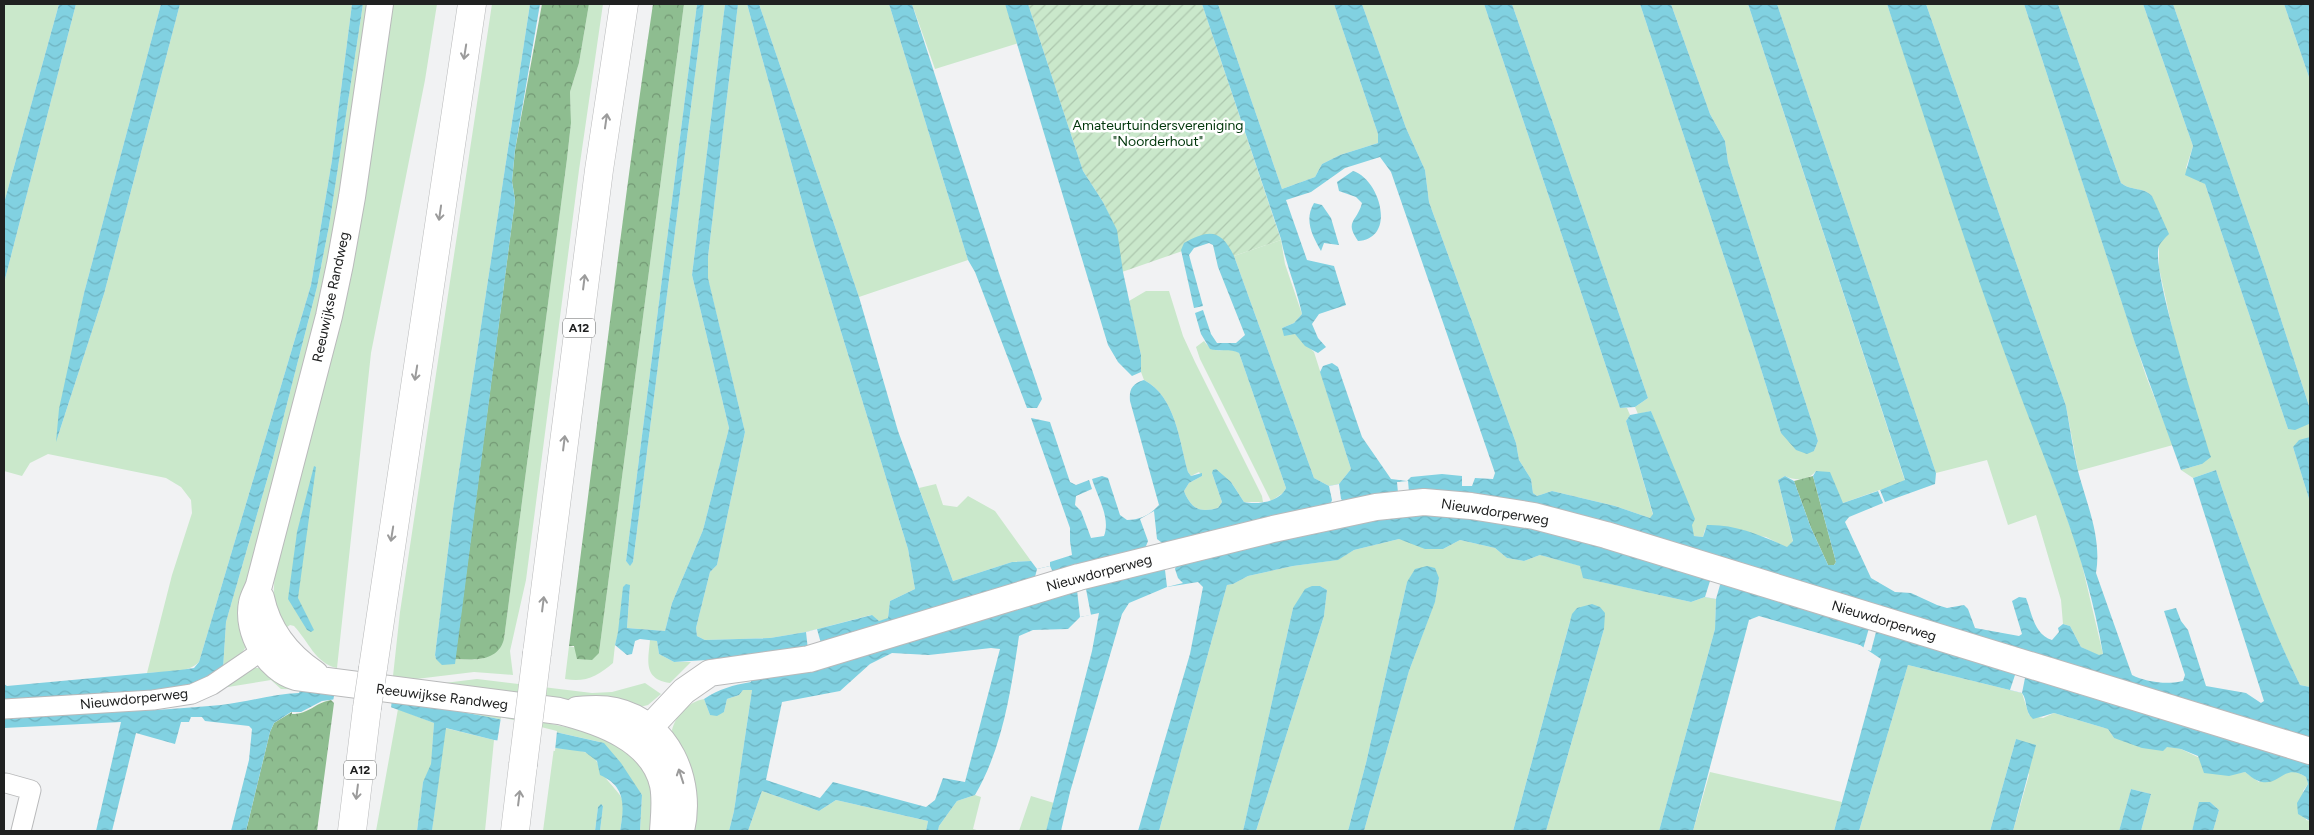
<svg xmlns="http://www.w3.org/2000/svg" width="2314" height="835" font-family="Figtree,sans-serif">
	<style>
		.green { fill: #cae8cb }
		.forest { fill: url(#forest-crowns) }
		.garden { fill: url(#garden-furrows) }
		.water { fill: url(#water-waves); fill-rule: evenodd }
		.pier { fill: #f1f2f3 }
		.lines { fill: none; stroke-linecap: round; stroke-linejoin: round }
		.street-casing { stroke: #b9babb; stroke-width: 21 }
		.secondary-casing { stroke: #b9babb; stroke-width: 28 }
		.highway-casing { stroke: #b9babb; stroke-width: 29 }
		.street { stroke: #fff; stroke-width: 19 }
		.secondary { stroke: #fff; stroke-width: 26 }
		.highway { stroke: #fff; stroke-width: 28 }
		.highway-bridge-casing { stroke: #b9babb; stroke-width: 29; stroke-linecap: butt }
		.highway-bridge { stroke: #fff; stroke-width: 28 }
		.oneway { stroke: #9b9b9b }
		.labels { text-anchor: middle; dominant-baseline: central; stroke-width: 5; stroke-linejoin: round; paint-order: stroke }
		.shield { fill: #fff; stroke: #636464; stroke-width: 1 }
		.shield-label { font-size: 12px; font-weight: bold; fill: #202121 }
		.park-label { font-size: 14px; fill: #01360b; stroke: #fff }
		.street-label { font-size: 14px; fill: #202121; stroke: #fff }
	</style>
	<defs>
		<pattern id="forest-crowns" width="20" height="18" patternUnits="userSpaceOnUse" patternTransform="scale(1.25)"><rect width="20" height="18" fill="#8ebd90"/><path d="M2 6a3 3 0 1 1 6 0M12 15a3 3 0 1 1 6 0" fill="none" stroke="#749975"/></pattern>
		<pattern id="garden-furrows" width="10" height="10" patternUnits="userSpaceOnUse" patternTransform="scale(1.25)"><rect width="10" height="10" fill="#cae8cb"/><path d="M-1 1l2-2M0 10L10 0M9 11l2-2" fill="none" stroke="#adc7ae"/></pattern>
		<pattern id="water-waves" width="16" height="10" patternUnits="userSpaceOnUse" patternTransform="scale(1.25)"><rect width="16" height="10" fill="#81d1e1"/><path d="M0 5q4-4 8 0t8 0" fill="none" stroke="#6fb3c1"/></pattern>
	</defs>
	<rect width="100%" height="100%" fill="#f1f2f3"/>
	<path class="green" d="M4,4H59L4,203Z
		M76,4H161L84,293L57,439L104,294L180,4H352L332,160L311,285L199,662C188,674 163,671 147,673L172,575L192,513L191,500L181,487L166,478L48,454L30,463L22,476L4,471V283Z
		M363,4H371L327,280L249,642L238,659L223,669L226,622L271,466L317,287L329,226Z
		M388,4H437L425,80L371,353L337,668C315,663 309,642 294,626L290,625L281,631L273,606L275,567Z
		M492,4H530L453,510L435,655V657L454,664L455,659C483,660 487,662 504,639L567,159L571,123L570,92L579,63L589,4H603L579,170L526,580L510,651L513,675L474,672L416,679L393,676L400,612Z
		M684,4H697L626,561L630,565L633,562L704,4H725L692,275L729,428L703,530L672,603L665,631L627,628L630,586L615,645L613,663C598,676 585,683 565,679L569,646L599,653Z
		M738,4H747L814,244L908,549L915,589L890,601L888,619L879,621L871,615L806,632L770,638L705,640L697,636L696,628L710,572L717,565L745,432L708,279V257Z
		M759,4H889L968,260L859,297Z
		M912,4H1005L1019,43L935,69Z
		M1218,4H1334L1378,134V143L1340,155L1322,164L1315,177L1282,189Z
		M1362,4H1484L1620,408H1627L1630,415L1626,421L1653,515L1650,518L1615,506L1552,491L1537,496L1533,493L1531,479L1519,460L1516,443L1429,202L1425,170L1406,128Z
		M1512,4H1640L1754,347L1781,433L1814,451L1818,441L1728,162L1725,141L1710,114L1671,4H1748L1905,481L1843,503L1816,471C1808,481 1796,481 1785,476L1778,480L1793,542L1787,548L1766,537L1705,529L1703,537L1694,536L1651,411L1638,414L1635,407L1648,398Z
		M1777,4H1887L2012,373L2040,443L2079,552L2103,654L2099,656L2081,647L2070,626L2063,624L2061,600L2036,515L2008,525L1987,460L1936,473Z
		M1926,4H2024L2146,376L2173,445L2078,471L2066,406Z
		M2058,4H2143L2193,146L2186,168L2205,184L2288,429L2308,424L2310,422V437L2293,447L2310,502V687L2300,685C2266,616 2240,543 2216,470L2193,478L2181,470L2202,464L2159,268V246L2152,196C2144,187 2131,191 2121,183Z
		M2173,4H2284L2310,80V409L2265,270Z
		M1281,240L1285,264L1302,314L1294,323L1282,328L1295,334L1314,352L1351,469L1339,484L1329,486L1314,478L1234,256Z
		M1146,291H1169L1183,336L1195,362L1262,496L1263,502H1244L1231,482L1212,473L1222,502L1218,508C1200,513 1191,509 1184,491L1189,483L1202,476L1199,472L1191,476L1188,472C1179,440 1176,397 1144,380L1141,372V355L1129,301Z
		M1204,341C1217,359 1225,344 1239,353L1286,488L1283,493L1271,501L1200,359L1196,347Z
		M936,484L943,505L957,507L968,496L995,511L1031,561L1012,562L953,581L919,488Z
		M1399,539L1443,549L1460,540L1495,548L1507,558L1524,561L1540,555L1581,566L1584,578L1691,602L1705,597L1716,599L1715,629L1659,831H1546L1604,629L1577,608L1570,621L1513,831H1364L1409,671L1435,601L1439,578L1407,582L1366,763L1348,831H1256L1324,616L1327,590L1320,586L1293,608L1243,831H1159L1227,585L1233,584L1248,576L1293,566L1337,560L1354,550Z
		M650,640L657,641L659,654L674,662H691L670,683C643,679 648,661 650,640Z
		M1908,665L2022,693L2029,715L2043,718L2054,713L2108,729L2114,738L2181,749L2233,774L2245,772L2259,782H2268L2290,771L2299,773L2306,777L2308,784L2303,791L2306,820L2310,821V831H2213L2219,810L2210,802H2200L2192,831H2141L2151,794L2131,789L2119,831H2013L2029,775L2016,739L1990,831H1859Z
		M252,668H264L317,690L281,689L271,680L228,687V682Z
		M477,679L592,693L612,692L645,683L661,694L648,705L636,708L420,686Z
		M743,690H752L734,811L729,831H686L672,730C676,715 688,702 704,699L710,715L724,712L727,699L739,695Z
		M397,700L493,712L604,735L649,768L657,831H640L642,795L600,742L494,718Z
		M398,709L434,723L431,768L423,782L417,831H376Z
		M445,728L494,740L485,831H432Z
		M554,748C567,749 585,748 595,759C599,764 600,771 604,776C626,803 626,795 620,831H600L603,805L598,807L595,831H543Z
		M1710,772L1842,802L1834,831H1693Z
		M762,791L819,811L836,800L928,821L926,831H748Z
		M975,795L981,797L973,829L980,831H938L939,826L957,801Z
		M1031,796L1054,803L1046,831H1019Z"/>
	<path class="forest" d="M542,4H589L579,63L570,92L571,123L567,159L504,639C498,662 474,660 455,659L515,200L512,181L515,150Z
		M653,4H684L599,653L592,660L577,659L574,646H569C597,432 621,217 653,4Z
		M1813,476L1836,562L1834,565H1828L1811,528L1794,481Z
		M331,700L334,703L317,831H246L270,732L274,723L292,712V714C310,714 314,703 331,700Z"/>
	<path class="garden" d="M1028,4H1202L1281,240L1234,256L1214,240L1122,272L1116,230L1103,202L1083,171Z"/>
	<path class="water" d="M59,4H76L4,283V203Z
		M161,4H180L104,294L56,442L59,409L84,293Z
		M352,4H363L329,226L317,287L271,466L226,622L223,669L200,683L164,691L4,699V684L7,686L180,670L194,668L199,662L311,285L332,160Z
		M530,4H540L515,150L512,181L515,200L455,664L442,665L436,659L435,655L453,510Z
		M697,4H704L633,562L630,566L626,561Z
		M725,4H738L708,257V278L745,432L717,565L710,572L696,628L697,636L705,640L770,638L806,632L872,615L879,621L888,618L890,601L915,589L908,549L814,244L747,4H759L859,297L898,431L953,581L1012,562L1031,561L1037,569L1050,566V562L1072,555L1070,541V528L1031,418L1050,422L1070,482L1076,485L1089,480L1092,489L1076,496L1075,505L1081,511L1091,538L1104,536C1111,518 1097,496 1092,479L1102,476L1108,478L1120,515L1127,520C1140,520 1150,515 1159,505L1130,401C1129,389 1132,384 1144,380C1176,397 1179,440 1188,472L1191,476L1202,473V476L1189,483L1184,491C1191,509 1200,513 1218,508L1222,502L1212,473L1213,470L1216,469L1231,482L1244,502C1257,505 1280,502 1286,488L1239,353C1230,348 1220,352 1210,349L1201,334L1195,313L1203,310L1211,334L1217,343H1236L1245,335L1218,267L1213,245L1209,243L1194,248L1189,255L1203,306L1194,308L1181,250L1184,243C1209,229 1221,229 1234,256L1314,478L1329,486L1339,484L1351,469L1320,372L1323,366L1332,363L1338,367L1362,437L1391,479L1407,481L1411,477L1442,474L1462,476V486H1472L1475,478L1493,479L1495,473L1391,172L1380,157L1345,168L1311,192L1286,200L1307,260L1334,266L1346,305L1319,314L1312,324L1318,338L1326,347L1318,353L1305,346L1295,334L1284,336L1282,328L1294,323L1302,314C1297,289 1286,265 1281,239L1202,4H1218L1282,189L1315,177L1322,164L1340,155L1378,143V134L1334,4H1362L1406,128L1425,170L1429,202L1516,443L1519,460L1531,479L1533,493L1537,496L1552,491L1615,506L1650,518L1653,514L1626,421L1630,415L1651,411L1695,519L1692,525L1694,536L1703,537L1707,525C1735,524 1763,536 1787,547L1793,541L1778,480L1785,476L1794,481L1811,528L1828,565H1834L1836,562L1813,476L1816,471L1830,472L1843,503L1878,491L1883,503L1849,517L1845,522L1871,578L1895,592L1911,593L1937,605L1947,608L1964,605L1968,609L1975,628L2019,636L2022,634L2012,601L2019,597L2026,598C2032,614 2034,634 2052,640L2059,632L2058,628L2063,624L2070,626L2081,647L2099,655L2103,654C2087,556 2046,465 2012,373C1967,252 1928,127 1887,4H1926L2066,406C2070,428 2073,450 2078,471C2087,505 2102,538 2096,573L2132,675C2145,682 2168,685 2183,681L2185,675L2164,611L2176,608L2181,621L2188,630L2206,686L2246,693L2261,703L2264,701L2193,478L2216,470C2240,543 2266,615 2300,685L2310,687V742L1459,496L773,656L674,662L659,654L657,641L640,639L635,641L632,654L627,655L615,645L618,632L623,587L626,584L630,585L627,628L665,631L672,603L703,530L729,428L692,275Z
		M889,4H912L999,273L1042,399L1037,408H1027L975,272L968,260Z
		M1005,4H1028L1083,171L1103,202L1117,230L1123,272L1141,355V372L1132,376L1118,362L1108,345Z
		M1484,4H1512L1648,398L1635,407L1620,408Z
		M1640,4H1671L1710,114L1725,141L1728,162L1818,441L1814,451L1807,454L1796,450L1781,433L1754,347Z
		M1748,4H1777L1936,473L1935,484L1885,502L1880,490L1905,480Z
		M2024,4H2058L2121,183C2131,191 2144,187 2152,196L2169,234C2166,237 2161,242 2159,246C2150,269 2201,424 2211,457L2202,464L2181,470L2135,343Z
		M2143,4H2173L2265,270L2310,409L2309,424L2295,430L2288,429L2205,184L2185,175L2193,146Z
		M2284,4H2310V80Z
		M1353,171C1380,179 1397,239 1358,241C1344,221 1357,222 1362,203L1356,197L1339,191L1337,182Z
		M1314,203L1322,205L1331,218L1339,245L1324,243L1321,251C1312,235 1304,220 1314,203Z
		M2310,437V502L2293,447L2299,440Z
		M314,466L316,467L298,598L314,630L311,632L307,630L288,599L297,532Z
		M1372,512H1485L2310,757V821L2298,814L2297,803L2308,784L2306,777C2284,763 2281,785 2262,782C2256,781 2250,776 2245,772L2229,776L2204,773L2198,756L2181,749L2167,747L2163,751L2142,748L2114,738L2108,729L2054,713L2033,719C2024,711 2028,701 2022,693L1908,665L1859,831H1834L1881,659L1860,645L1759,616L1749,620L1693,831H1659L1715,629L1716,599L1705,597L1691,602L1583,578L1580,566L1540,555L1524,561L1507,558L1495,548L1460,540L1443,549H1425L1399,539L1354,550L1338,560L1293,566L1248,576L1233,584L1227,585L1159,831H1138L1190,654L1203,587L1198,582L1167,587L1129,603L1122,614L1070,792L1061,831H1046L1092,651L1099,613L1080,617L1068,629L1033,630L1019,636C1011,690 1003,747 975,795L957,801L939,826L938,831H926L928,821L836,800L819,811L762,791L748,831H729L734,811L752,690H743L739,695L727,699L724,712L717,716L710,715L704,699C719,689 733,685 751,682V678L1075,588ZM991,648L1000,649L965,782L943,778L935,800L926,807L833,782L820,798L766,780L782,702L840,691L870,664L892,653L929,655Z
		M1427,566L1435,568L1439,578L1435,602L1409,671L1364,831H1348L1366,763L1407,582L1415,569Z
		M1312,586H1320L1327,590L1324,616L1256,831H1243L1293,608L1305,589Z
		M1592,604L1600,607L1605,613L1604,629L1546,831H1513L1572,614L1577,608Z
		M300,690L397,700L494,718L604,743L621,763L642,795L640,831H620C624,807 627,787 600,775L597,761L585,752L494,740L446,728L432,831H417L423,782L431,764L434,723L385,705L337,699L322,701L301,712H291L274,723L270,732L246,831H231L249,760L252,729L249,726L205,721L202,717H191L189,722H181L175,744L136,733L112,831H96L121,722L4,728V717C76,713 149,712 221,705C247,702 273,694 299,693Z
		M2016,739L2036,745L2013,831H1990Z
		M2131,789L2151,794L2141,831H2119Z
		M2199,802H2210L2219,810L2213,831H2192Z
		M601,804L603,806L600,831H595L598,807Z"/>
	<path class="pier" d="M1408,481L1409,492L1398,493L1397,482Z
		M1339,484L1341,499L1346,504L1329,508L1332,500L1329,486Z
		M1154,511L1157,539L1166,546L1144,551L1148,541L1140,519Z
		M1179,558L1175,569L1178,578L1183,583L1167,587L1165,570L1157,564Z
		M1050,566L1053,572L1035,577L1037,569Z
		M1706,573L1726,579L1720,585L1716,599L1705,597L1710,581Z
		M1088,584L1086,589L1091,615L1080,617L1077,590Z
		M1881,627L1876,632L1871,651L1863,649L1869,628Z
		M817,629L822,647L808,650L806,632Z
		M2012,666L2031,674L2025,678L2022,693L2010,690L2015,675Z
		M335,689L392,697L391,709L333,702Z
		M501,717L557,731L555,751L497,743Z"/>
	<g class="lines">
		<g class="street-casing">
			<path id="street" d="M4,709L153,700L192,694L212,685L272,644
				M6,783L31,790L21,831"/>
		</g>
		<g class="secondary-casing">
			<path id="secondary" d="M380,4L352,197L340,264L329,316L259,585C257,591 253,597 252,603C246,632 268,669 296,677L559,711C599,721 653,739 663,785C666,800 664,816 663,831
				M261,598C268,631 288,656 315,674
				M577,710C590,709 602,708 615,711C668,723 693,781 681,831
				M635,743L684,691L710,673L809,659L1079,577L1273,529L1376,507L1424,502L1471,506L1534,516L1606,535L2310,751"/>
		</g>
		<g class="highway-casing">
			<path id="highway" d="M537,653L599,170L624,4
				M373,668L472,4
				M352,831L367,708
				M515,831L523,765"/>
		</g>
		<use href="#street" class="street"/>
		<use href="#secondary" class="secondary"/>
		<use href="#highway" class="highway"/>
		<g class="highway-bridge-casing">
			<path id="highway-bridge" d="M367,708L373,668
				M523,765L537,653"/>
		</g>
		<use href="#highway-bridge" class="highway-bridge"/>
	</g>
	<defs><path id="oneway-shaft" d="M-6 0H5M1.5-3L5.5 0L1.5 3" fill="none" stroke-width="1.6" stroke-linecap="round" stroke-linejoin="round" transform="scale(1.25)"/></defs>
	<g class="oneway">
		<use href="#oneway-shaft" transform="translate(465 52) rotate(99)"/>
		<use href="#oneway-shaft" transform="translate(606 121) rotate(-82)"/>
		<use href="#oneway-shaft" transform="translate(440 213) rotate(98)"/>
		<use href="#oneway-shaft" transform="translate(584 282) rotate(-83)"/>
		<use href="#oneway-shaft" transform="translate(416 373) rotate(99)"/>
		<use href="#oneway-shaft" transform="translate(564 443) rotate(-83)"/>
		<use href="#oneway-shaft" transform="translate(392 534) rotate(99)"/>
		<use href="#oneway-shaft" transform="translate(543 604) rotate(-83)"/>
		<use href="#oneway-shaft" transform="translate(681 776) rotate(-108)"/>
		<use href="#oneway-shaft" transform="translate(357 792) rotate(97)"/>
		<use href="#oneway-shaft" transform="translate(519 798) rotate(-83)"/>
	</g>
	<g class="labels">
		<g class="shield">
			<rect x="563" y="318.5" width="32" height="19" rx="4"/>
			<rect x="344" y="760.5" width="32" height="19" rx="4"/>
		</g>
		<g class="shield-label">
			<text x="579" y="328">A12</text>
			<text x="360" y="770">A12</text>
		</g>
		<g class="park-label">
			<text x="1158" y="125">Amateurtuindersvereniging<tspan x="1158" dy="16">"Noorderhout"</tspan></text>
		</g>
		<g class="street-label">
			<text transform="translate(331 297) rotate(-78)">Reeuwijkse Randweg</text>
			<text transform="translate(1495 512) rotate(9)">Nieuwdorperweg</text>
			<text transform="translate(1099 573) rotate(-15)">Nieuwdorperweg</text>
			<text transform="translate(1884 621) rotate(17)">Nieuwdorperweg</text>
			<text transform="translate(442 697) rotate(7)">Reeuwijkse Randweg</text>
			<text transform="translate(134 699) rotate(-6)">Nieuwdorperweg</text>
		</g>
	</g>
	<rect width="2314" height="835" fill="none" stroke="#202121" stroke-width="10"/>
</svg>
